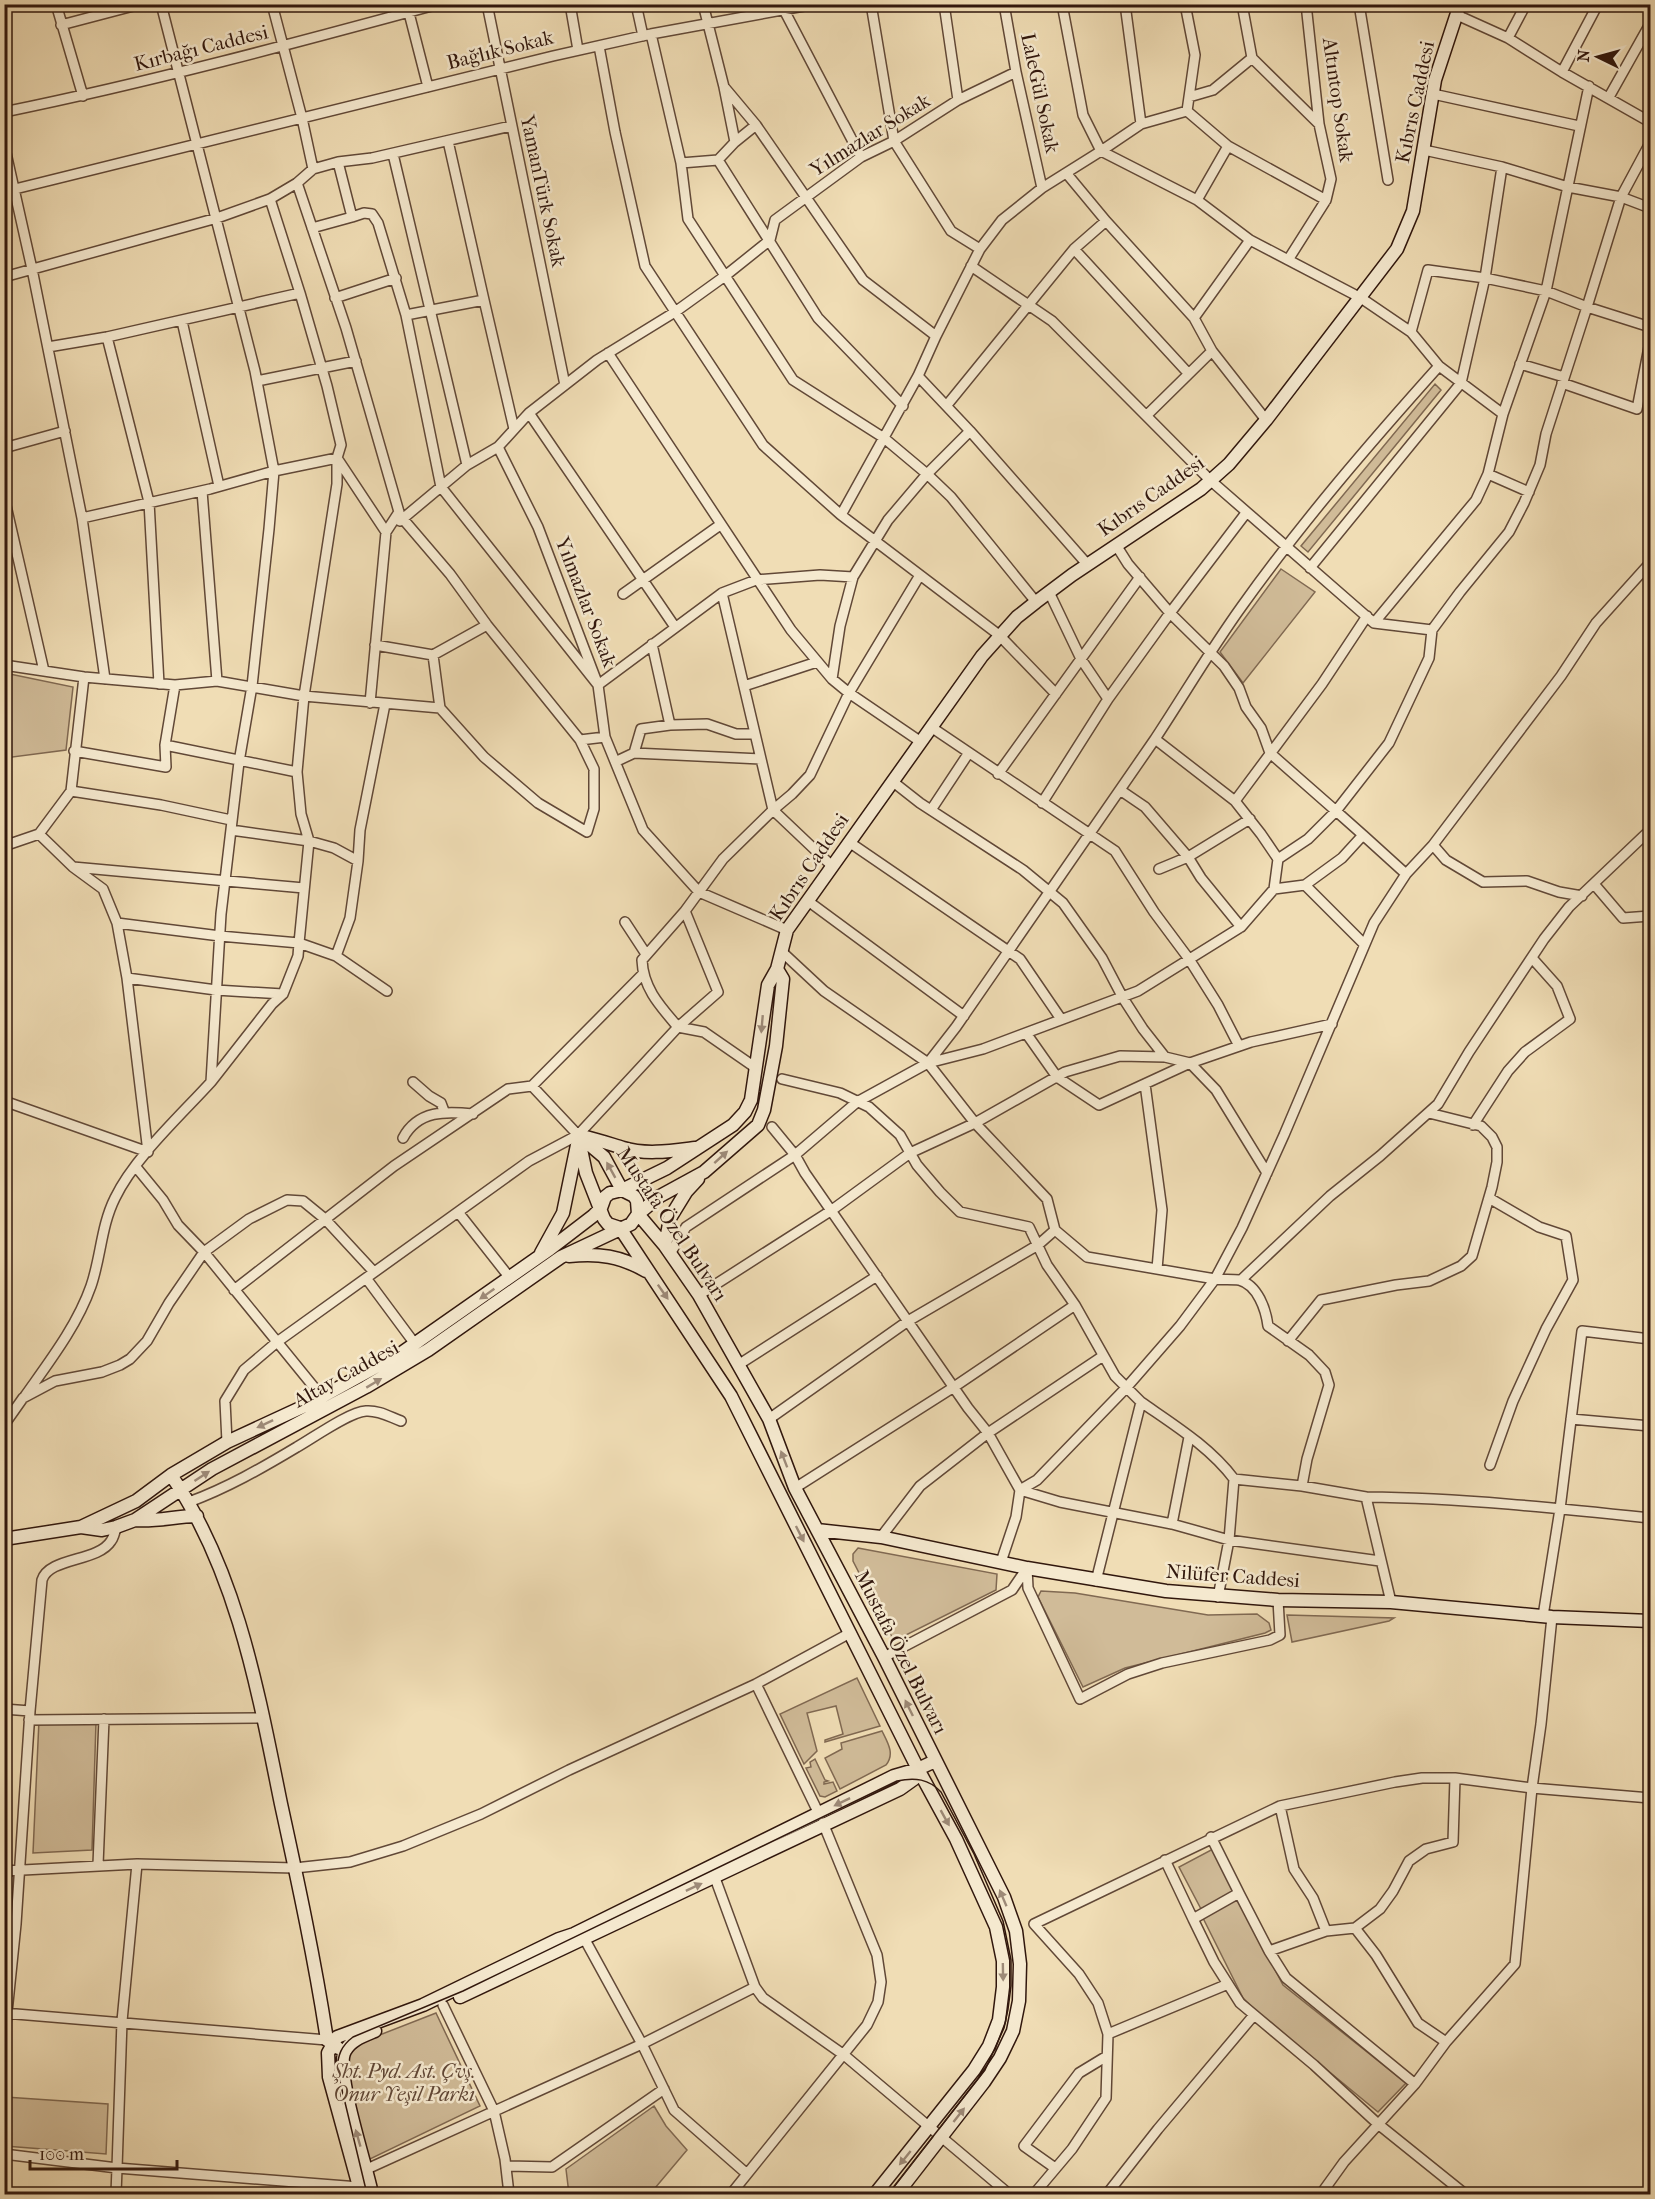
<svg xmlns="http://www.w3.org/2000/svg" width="1655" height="2199" font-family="'IM FELL French Canon',serif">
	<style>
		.green { fill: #d0bb98; stroke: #806952; stroke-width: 1.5 }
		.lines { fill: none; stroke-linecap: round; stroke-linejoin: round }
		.street-casing { stroke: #614837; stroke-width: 12 }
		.secondary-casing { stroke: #31170d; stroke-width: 15 }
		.street { stroke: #f5e9cf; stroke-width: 9 }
		.secondary { stroke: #f5e9cf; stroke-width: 12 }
		.tram { stroke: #31170d; stroke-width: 1.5 }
		.oneway { fill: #9d8a78 }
		.labels { text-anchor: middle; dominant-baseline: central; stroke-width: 5; stroke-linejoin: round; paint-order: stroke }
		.street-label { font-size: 20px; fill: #31170d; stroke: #f5e9cf }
		.park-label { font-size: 20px; font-style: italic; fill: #614837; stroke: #f5e9cf }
	</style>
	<rect width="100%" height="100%" fill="#f0ddb5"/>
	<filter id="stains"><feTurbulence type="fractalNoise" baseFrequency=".00333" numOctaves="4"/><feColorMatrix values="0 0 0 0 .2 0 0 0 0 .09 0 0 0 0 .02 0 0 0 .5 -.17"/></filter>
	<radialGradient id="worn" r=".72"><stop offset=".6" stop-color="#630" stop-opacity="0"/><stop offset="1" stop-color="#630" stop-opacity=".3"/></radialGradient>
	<path class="green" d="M1435,384L1441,390L1308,552L1301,546Z
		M1281,569L1315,592L1243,683L1220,652Z
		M5,673L73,687L66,750L5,758Z
		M858,1548L997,1574L996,1590L894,1641L853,1561V1554Z
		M1041,1591L1075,1593L1208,1615L1257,1614L1269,1623L1271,1630L1265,1633L1125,1668L1083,1687L1038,1597Z
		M1287,1615L1394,1618L1389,1621L1292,1642Z
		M857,1678L880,1726L825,1742V1740L843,1734L836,1706L807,1713L817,1751L804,1764L780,1714Z
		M39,1720L96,1722L92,1850L33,1853Z
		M882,1731C888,1743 895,1754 886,1765L840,1789L825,1758L842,1749L841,1743Z
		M815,1759L825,1780L828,1781L824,1782V1784L833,1782L837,1791L825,1797L820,1796L806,1768L811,1767L810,1762Z
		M1213,1849L1235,1891L1201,1909L1179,1867Z
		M1238,1899L1283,1985L1406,2083L1378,2112L1259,2014L1243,1998L1203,1918Z
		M436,2013L480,2106L368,2160L346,2072V2061L354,2045Z
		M5,2097L108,2104L106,2154L5,2146Z
		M654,2106L666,2126L687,2150L650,2194H569L566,2169Z"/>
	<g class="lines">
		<g class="street-casing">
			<path id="street" d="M56,4L83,96
				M161,4L255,371L274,471L269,529L252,686L239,762L221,914L211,1082L272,1004L283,994L298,956L299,943L309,841L301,814L297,772
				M272,4L302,118L313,169
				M487,4L565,385
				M570,4L578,50
				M636,4L643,36
				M703,4L724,87L735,142
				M871,4L894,141L951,231L980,249
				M944,4L958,100
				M1004,4L1016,72L1042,188
				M1062,4L1083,115L1101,151
				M1125,4L1141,124
				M1185,4L1195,55L1187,111
				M1242,4L1252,58L1319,124
				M1306,4L1319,124L1331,179L1326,200
				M1359,4L1388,180
				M784,10L861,157
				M409,13L428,87
				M1457,15L1508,38L1562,72L1650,122
				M61,25L141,4
				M651,34L681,163L688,219L793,380L884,438L927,474L951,497L1036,602
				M1508,38L1526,4
				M599,46L615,132L645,266L763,445L841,515L918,376L936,336L980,249L1002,220L1042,188L1101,151L1141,124L1187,111
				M1562,72L1598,4
				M725,88L756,125
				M1433,94L1579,126
				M1189,97L1213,90L1252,58
				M1609,97L1650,24
				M1187,111L1228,146L1326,200L1288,260
				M4,112C151,82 295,43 439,4
				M448,141L484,300
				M4,144L32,269L82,518L105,679
				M1424,150L1502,167L1568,187L1621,197L1650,208
				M1101,151L1197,200L1250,240L1361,298L1411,332L1439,366C1370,443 1302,522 1242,606C1211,649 1184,695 1155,739L1235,801L1261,834L1278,859L1274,889L1305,885L1364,944
				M393,154L467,465
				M718,160L818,318L903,406
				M338,162L352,217L364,213L372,214L378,223L406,315L441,487L598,685L605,737L580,740L487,625L450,574L403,519
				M681,163L718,160L735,142L756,125L863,280L936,336
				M1067,174L1106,221L1194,318L1212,351L1147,415
				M297,183L346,328L399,512L386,532L370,703
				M15,189L553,56L651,34L815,4
				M1197,200L1228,146
				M312,228L352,217
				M1074,249L1188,373
				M971,266L1052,321L1210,480L1374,623L1432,630L1460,592L1509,532L1524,503L1540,465L1546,434L1587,307L1650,327
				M4,277L217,218L270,199L297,183L313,169L338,162L372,158L511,126
				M335,298L396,278
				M406,315L484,300L514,429
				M1194,318L1250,240
				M182,321L219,486
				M1411,332L1428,270L1485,278L1546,291L1587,307L1621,197L1650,143
				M48,347L107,337
				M1212,351L1266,420
				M608,353L791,630L832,679L849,693L921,742
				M1520,364L1564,377
				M1439,366L1503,414L1546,291L1589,86
				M257,381L356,361
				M1562,383L1637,409L1650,342
				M947,405L1074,249L1106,221
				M529,413L675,627
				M1503,414L1488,474L1529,492
				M970,431L1087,564
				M4,448L65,431
				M202,491L217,681
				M4,497L44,671
				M841,515L999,635L1056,694
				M82,518L210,489L274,471L337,458L386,532
				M400,521L467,465L498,447
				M1116,545L1128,564L1170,613L1224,666L1239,688L1246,707L1261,728L1270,753L1336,811L1389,743L1429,658L1432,630
				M1310,568L1461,383L1485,278L1502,167
				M722,593L756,580L820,575L853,577L888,520L927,474L970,431L918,376
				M623,594L720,525
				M1374,623L1476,500L1488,474
				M487,625L433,655L440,708L484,757L538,803L587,832L594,809V769L580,740
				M652,644L670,725
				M375,645L433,655
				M4,665L84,677L175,685L217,681L304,696L440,708
				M832,679L840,626L853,577
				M159,684L149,502L107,337L300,293L270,199
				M175,685L165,745L297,772L304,696L337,484V458L341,445L327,386L300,293
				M744,686L817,662
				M1108,699L1170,613L1246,513
				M931,727L1115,851L1154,912L1189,959L1218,1005L1239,1046
				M605,737L643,830L699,892L787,930
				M1155,739L956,1027L928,1063L983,1049L1138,991L1241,927L1274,889
				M74,751L166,767L165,745
				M634,753L641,729L670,725L707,724L736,734H754
				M617,761L634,753L761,759
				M998,774L1140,577
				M892,781L920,803L1023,870L1063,903L1102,958L1123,998L1143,1029L1165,1057L1190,1063L1099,1105L1057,1077L1026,1033
				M1120,790L1145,807L1188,857L1201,878L1241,927
				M71,791L161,805L231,820
				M1235,801L1322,684L1367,616
				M1042,803L1108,699L1081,659L1049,592
				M931,810L968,754
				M39,834L73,867L304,888
				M1363,835L1406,874
				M849,842L1020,959L1061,1019
				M4,846L39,834L71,791L84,677
				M1278,859L1308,839L1336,811L1363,835L1342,858L1305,885
				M358,861L360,830L385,704
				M832,866L773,810L792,794L810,775L849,693L920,575
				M1159,869L1188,857L1250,819
				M1594,884L1623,918L1650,916
				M1582,896L1559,892L1527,881L1483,882L1446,860L1433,845L1561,676L1596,623L1650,563
				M808,901L964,1016
				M625,922L646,954
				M117,923L220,936L299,943L336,956L350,918L358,861L334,848L309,841L231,830
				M336,956L387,991
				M127,978L216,990L283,994
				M756,1068L704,1032L678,1027L718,992L685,911L723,859L773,810L722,593L598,685L538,527L498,447L529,413L597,360L675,312L725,276L770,240L775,220L861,157L894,141L958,100L1016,72
				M782,1079L840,1093L869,1107L900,1135L917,1165L940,1192L960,1212L1029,1227L1047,1265L1075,1305L1115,1376L1141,1402L1096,1581
				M413,1082L429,1096L441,1103L444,1111
				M1145,1084L1162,1210L1157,1269
				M532,1086L642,975
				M4,1101L148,1152L127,978L117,923L103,889L73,867
				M1473,1125L1508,1071L1525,1052L1570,1019L1557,986L1532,958
				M772,1127L795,1155L805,1173L968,1408L988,1433L1020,1490L1037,1480L1126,1388L1180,1326L1215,1279C1222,1280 1232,1279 1239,1280C1258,1285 1266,1310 1268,1326L1309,1355L1325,1372L1329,1385L1307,1459L1302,1486
				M403,1138C418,1110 446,1111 473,1114
				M136,1167L163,1200L178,1225L204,1252L322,1397
				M1267,1173L1216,1090L1190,1063L1251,1042L1332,1024
				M1489,1198L1539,1227L1566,1236L1573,1280L1546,1329L1513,1401L1490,1465
				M458,1212L510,1278
				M1055,1230L1087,1257L1215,1279L1242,1228L1284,1135L1374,923L1406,874L1433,845
				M670,1254L686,1227L795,1155L857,1102L928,1063
				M366,1278L415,1344
				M1241,1280L1330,1196L1380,1156L1438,1104L1469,1052L1544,939L1569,907L1650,830
				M234,1290L394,1166L508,1089L532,1086L578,1135
				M699,1295L832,1210L910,1153L975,1123L1065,1072L1120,1056L1165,1057
				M1288,1341L1321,1300L1396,1285L1429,1281L1461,1266L1472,1256L1492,1187L1497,1162V1147L1492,1137L1481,1126L1429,1113
				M738,1365L877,1276
				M25,1396C49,1362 77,1326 91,1286C101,1257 101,1226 115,1198C134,1158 181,1115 211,1082
				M1141,1402C1174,1425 1210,1447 1234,1479L1302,1486L1366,1497L1391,1602
				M769,1419L908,1321L1038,1245L1055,1230L1047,1199L975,1123L928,1063L824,991L781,951
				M1571,1419L1650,1426
				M4,1425L23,1398L55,1381L102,1372L120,1365L130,1359L147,1341L169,1303L204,1252L249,1219L287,1200L303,1201L325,1219L374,1272
				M227,1442L225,1401L244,1370L277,1342L529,1161L578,1135L678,1027C660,1006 643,988 642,960L685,911
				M795,1488L954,1387L1075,1305
				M1366,1497C1461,1498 1556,1508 1650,1518
				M189,1502C227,1488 262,1468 297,1447C313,1438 349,1412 366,1411C379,1410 390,1417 401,1421
				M1172,1524L1189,1437
				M881,1537L920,1486L988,1433L1103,1356
				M1001,1562L1016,1517L1020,1490L1060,1502L1172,1524L1229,1540L1380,1561
				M1218,1597L1229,1540L1234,1479
				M1543,1616L1560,1509L1582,1331L1650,1339
				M884,1657L1012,1590L1027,1568L1028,1588L1080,1699L1128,1674L1162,1663L1270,1640L1280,1635L1278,1600
				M756,1684L819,1814
				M4,1709L30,1711
				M29,1720L263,1718
				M1455,1778L1453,1842L1426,1849L1409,1861L1393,1891L1380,1909L1355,1928L1376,1955L1418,2023L1446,2042L1515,1964L1532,1788L1541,1724L1552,1617
				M1280,1806L1294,1869L1313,1898L1326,1931
				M1211,1837L1239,1893
				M1165,1860L1193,1919L1239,1893L1269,1951L1326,1931L1355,1928
				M137,1864L295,1868L350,1862L403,1846L481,1814L569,1770L756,1684L850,1633
				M98,1865L104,1719
				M4,1871L137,1864L122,2021L117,2168L4,2154
				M715,1878L755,1987L763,1998L844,2055L1009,2194
				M1193,1919L1214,1962L1240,2003L1314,2065L1378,2124L1465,2194
				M584,1938L642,2044L674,2110L747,2174
				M1269,1951L1286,1978L1415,2084
				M443,2005L494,2111L505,2159L509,2194
				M4,2013L327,2040
				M1108,2034L1228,1984
				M4,2042L16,1924L30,1711L42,1580C49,1557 98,1562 111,1541C114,1537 115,1532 116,1527
				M506,2166L552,2167L664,2089
				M1055,2168L1024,2146L1079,2073L1107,2056
				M116,2194L117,2168L359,2187L367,2169L642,2044L755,1987
				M731,2194L867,2025L878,2002L881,1982L877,1955L823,1823
				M1034,2194L1072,2149L1106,2098L1108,2034L1098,2003L1079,1974L1034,1924L1280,1806L1395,1782L1422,1778H1455L1532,1788L1650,1798
				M1107,2194L1158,2129L1254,2015
				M1321,2194L1344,2162L1415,2084L1446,2042"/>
		</g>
		<g class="secondary-casing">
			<path id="secondary" d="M578,1135L604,1157L622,1190L634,1196L637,1201L638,1214L665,1246L699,1295L769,1419L795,1488L884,1657L1004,1897L1016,1931L1020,1964L1019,2001L1013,2031L1000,2058L984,2082L897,2194
				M578,1135L586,1173L604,1219L608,1224L620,1228L731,1396L918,1769L956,1839L996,1927L1003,1961V1987L999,2020L989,2046L974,2070L875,2194
				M582,1136C596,1139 610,1144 623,1148C646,1155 671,1151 695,1148
				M665,1246L670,1218L686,1192L698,1179
				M541,1253L563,1213L577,1145
				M569,1256C599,1253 620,1256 646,1271
				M171,1475C237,1571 258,1691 281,1804C298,1882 315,1961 327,2040L338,2048
				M135,1520C156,1522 176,1516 197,1516
				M81,1527L136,1501L171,1475L227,1442L309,1404L403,1352L550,1249L593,1216L601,1208L605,1197L610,1193L622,1190L667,1168L733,1125L745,1112L751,1100L768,985L777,969L787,930L982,656L1017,617L1036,602L1072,575L1201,489L1229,464L1266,420L1397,249L1413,211L1435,80L1460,4
				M817,1530L881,1537L1027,1568L1166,1591L1278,1600L1391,1602L1552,1617L1650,1621
				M4,1539L81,1527L102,1530L116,1527L135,1520L212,1469L366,1387L428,1350L561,1257L631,1224L638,1214L660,1196L704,1172L758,1125L764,1110L776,1046L783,979L777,969
				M460,1997L900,1789L914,1779L918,1769
				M361,2194L329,2077L328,2053L337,2037L423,2005L559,1939L574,1934L894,1776L918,1769L935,1761
				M372,2194C367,2167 334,2070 345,2051C351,2040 363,2036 375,2031"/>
		</g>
		<use href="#street" class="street"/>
		<use href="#secondary" class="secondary"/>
		<path class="tram" d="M367,2194L337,2069C338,2055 341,2046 353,2037L463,1991L897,1781C915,1777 929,1779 941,1792L974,1854L1003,1921L1011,1960V1986L1008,2009L1004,2028L985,2070L888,2194"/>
	</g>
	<defs><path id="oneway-solid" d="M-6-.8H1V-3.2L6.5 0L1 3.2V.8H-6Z" transform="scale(1.5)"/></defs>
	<g class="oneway">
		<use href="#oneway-solid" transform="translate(762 1024) rotate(95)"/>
		<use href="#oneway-solid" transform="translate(721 1157) rotate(-42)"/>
		<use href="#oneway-solid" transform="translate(611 1170) rotate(-119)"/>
		<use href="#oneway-solid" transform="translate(663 1292) rotate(55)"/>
		<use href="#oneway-solid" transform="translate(487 1294) rotate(145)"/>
		<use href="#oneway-solid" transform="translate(374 1383) rotate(-31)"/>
		<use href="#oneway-solid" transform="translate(265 1424) rotate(155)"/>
		<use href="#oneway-solid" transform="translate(784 1459) rotate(-111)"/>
		<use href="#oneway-solid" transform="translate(202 1476) rotate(-33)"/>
		<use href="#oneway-solid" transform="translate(800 1534) rotate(63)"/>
		<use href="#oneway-solid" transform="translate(909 1708) rotate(-116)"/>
		<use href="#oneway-solid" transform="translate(842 1802) rotate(154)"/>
		<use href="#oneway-solid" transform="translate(945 1818) rotate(61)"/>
		<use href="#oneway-solid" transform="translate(694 1887) rotate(-25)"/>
		<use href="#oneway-solid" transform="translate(1003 1898) rotate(-113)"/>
		<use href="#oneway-solid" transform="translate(1003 1972) rotate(89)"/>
		<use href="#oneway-solid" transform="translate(959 2115) rotate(-52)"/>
		<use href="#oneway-solid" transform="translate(358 2138) rotate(-106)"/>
		<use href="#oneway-solid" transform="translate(905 2158) rotate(129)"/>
	</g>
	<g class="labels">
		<g class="street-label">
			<text transform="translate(201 48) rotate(-14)">Kırbağı Caddesi</text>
			<text transform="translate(500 50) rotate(-14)">Bağlık Sokak</text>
			<text transform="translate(1040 93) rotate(78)">LaleGül Sokak</text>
			<text transform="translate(1338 100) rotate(82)">Altıntop Sokak</text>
			<text transform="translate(1415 102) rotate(-78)">Kıbrıs Caddesi</text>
			<text transform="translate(870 135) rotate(-32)">Yılmazlar Sokak</text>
			<text transform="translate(543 191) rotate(78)">YamanTürk Sokak</text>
			<text transform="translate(1151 496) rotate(-35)">Kıbrıs Caddesi</text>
			<text transform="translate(586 602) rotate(69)">Yılmazlar Sokak</text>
			<text transform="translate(809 867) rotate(-56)">Kıbrıs Caddesi</text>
			<text transform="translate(672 1224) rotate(56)">Mustafa Özel Bulvarı</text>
			<text transform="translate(346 1374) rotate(-29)">Altay Caddesi</text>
			<text transform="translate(1233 1576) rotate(4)">Nilüfer Caddesi</text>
			<text transform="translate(901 1652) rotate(63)">Mustafa Özel Bulvarı</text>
		</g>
		<g class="park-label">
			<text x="404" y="2071">Şht. Pyd. Ast. Çvş.<tspan x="404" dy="23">Onur Yeşil Parkı</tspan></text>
		</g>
	</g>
	<rect width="1655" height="2199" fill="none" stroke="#f0ddb5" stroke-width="24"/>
	<rect x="6" y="6" width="1643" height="2187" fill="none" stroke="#31170d" stroke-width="3"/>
	<rect x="12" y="12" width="1631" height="2175" fill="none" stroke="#31170d" stroke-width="1.5"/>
	<g transform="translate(1598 57) rotate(275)" stroke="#f5e9cf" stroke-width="4.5" paint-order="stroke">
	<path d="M0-4.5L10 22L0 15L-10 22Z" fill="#31170d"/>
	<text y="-9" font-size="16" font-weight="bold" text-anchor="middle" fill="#31170d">N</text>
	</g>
	<path d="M30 2160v9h147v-9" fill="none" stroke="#31170d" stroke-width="3"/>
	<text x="39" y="2160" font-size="18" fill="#31170d" stroke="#f5e9cf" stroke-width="4.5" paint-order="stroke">100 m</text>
	<rect width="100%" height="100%" filter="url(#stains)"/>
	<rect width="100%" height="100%" fill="url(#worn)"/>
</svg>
